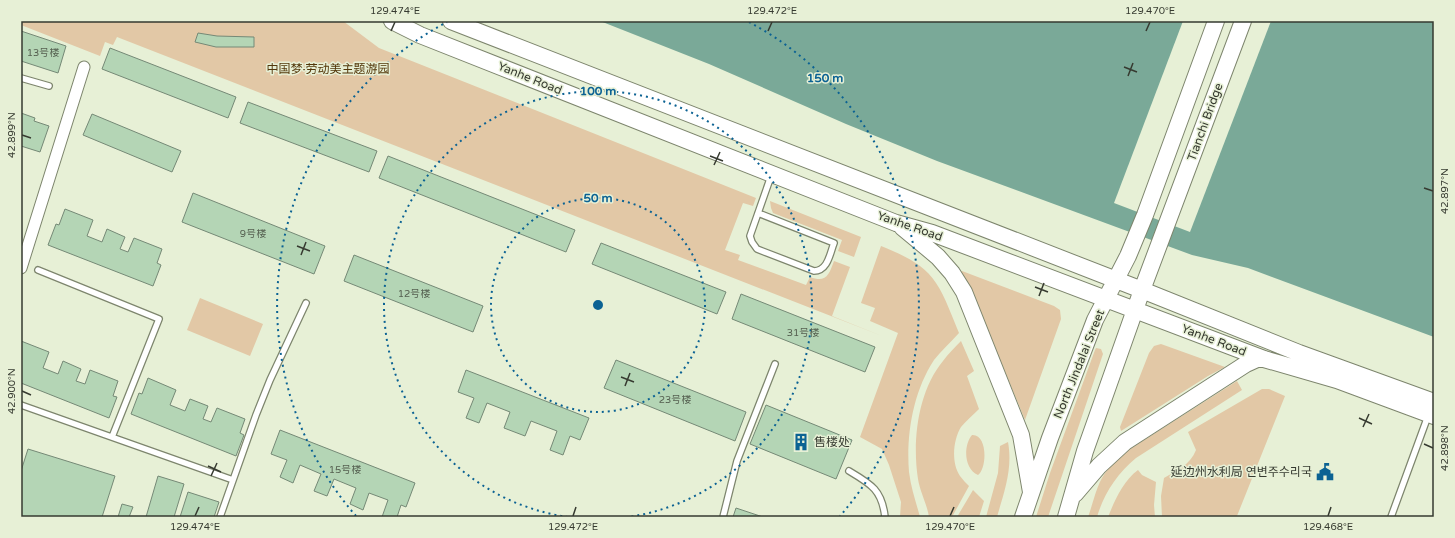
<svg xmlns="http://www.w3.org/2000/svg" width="1455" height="538" font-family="'Varela Round','Noto Sans SC','Noto Sans KR',sans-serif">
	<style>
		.green { fill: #e2c8a6 }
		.water { fill: #7aa998 }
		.pier { fill: #e7f0d6 }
		.building { fill: #b4d5b5; stroke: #758976 }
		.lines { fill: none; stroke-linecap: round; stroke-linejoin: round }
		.lane-casing { stroke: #7d856d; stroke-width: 8 }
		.street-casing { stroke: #7d856d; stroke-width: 13 }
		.secondary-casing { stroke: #7d856d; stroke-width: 18 }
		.lane { stroke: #fff; stroke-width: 5.5 }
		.street { stroke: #fff; stroke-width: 11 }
		.secondary { stroke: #fff; stroke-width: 16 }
		.ticks { fill: none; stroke: #363a30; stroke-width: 1.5 }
		.ring { fill: none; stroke: #0b6293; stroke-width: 2; stroke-dasharray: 2 4 }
		.labels { text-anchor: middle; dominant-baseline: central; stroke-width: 3; stroke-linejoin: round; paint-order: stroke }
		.number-label { font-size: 10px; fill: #566151 }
		.park-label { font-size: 12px; fill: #53370a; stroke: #e7f0d6 }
		.street-label { font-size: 12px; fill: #363a30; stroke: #e7f0d6 }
		.poi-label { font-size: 12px; fill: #363a30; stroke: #e7f0d6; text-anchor: start }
		.centre { fill: #0b6293; stroke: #e7f0d6; stroke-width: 2 }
		.ring-label { font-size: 12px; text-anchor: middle; font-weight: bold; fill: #0b6293; stroke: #e7f0d6; stroke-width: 3; stroke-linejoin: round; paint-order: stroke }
		.neatline { fill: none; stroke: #363a30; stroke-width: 1.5 }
		.ticks-label { font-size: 10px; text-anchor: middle; fill: #363a30 }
	</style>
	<rect width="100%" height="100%" fill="#e7f0d6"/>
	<path class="green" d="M21,21H343L379,48L756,198L753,206L743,203L725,250L740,255L738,260L806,285L810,277C826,283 829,275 834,261L850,267L832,316L882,336L117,37L113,45L105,42L100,56L21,25Z
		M770,201L861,237L854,257L838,251L842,240L773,213L771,208Z
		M881,246C901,254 924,264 936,283C945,296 953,319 959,333C951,342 941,351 934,360C913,392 906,435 909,472C911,488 916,502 920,517H900L901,502L889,465L882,449L860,437L898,333L870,321L875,308L861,303Z
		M962,271L1054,306L1060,310L1061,319L1025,420L978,307L959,273Z
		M200,298L263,324L250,356L187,330Z
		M961,341L974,371L967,376L979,409C973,415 966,421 961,427C953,440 951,463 960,476C963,480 966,483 969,486L952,517H929C927,504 920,492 918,479C912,441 918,391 943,361C948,354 955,347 961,341Z
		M1161,344L1225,367L1208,376L1121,431L1120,427L1149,353L1154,346Z
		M1096,348L1101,349L1103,354L1048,517H1036L1050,473L1095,350Z
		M1237,381L1242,390L1136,458C1117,474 1104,493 1097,517H1088C1094,501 1097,481 1109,468C1115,461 1123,455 1130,449Z
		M1262,389H1269L1285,396L1237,516L1240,517H1162L1161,496L1164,478C1178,470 1190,465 1196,450L1188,432Z
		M972,435C988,434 987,469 978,475C964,469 963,446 972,435Z
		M1008,442C1013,469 1004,492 997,517H986L998,473L1000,446Z
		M1138,470L1142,475L1156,482L1154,505L1155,517H1108C1115,500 1123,481 1138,470Z
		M973,490L984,501L979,517H957Z"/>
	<path class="water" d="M600,21H1434V337L1248,268L1192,255L937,161L846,124L709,64Z"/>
	<path class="pier" d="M1183,21H1271L1190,232L1114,203Z"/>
	<path class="building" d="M21,31L66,46L58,73L21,61Z
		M198,33L217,36L254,37V47H216L195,42Z
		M110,48L236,97L228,118L102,69Z
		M248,102L377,151L369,172L240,123Z
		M21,113L35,118L34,121L49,126L40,152L21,146Z
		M92,114L181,151L172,172L83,135Z
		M388,156L575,230L566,252L379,178Z
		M193,193L325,246L314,274L182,222Z
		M65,209L93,220L87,236L102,242L107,229L125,237L120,249L128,252L134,238L162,249L157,263L161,265L153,286L48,245L56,224L59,225Z
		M601,243L726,292L717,314L592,264Z
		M354,255L483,306L473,332L344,281Z
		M741,294L875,347L865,372L732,319Z
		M21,341L49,352L43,368L58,374L63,361L81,369L76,381L85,384L90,370L118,381L113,396L117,397L109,418L21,383Z
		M616,360L746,412L735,441L604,388Z
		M466,370L589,418L580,440L570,436L563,455L550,450L557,431L531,421L525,436L504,428L510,412L487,403L479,423L466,418L474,398L458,392Z
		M148,378L176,390L170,405L185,411L190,399L208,406L203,419L211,422L217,408L245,419L240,433L244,435L236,456L131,414L139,393L142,394Z
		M766,405L852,440L836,479L750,444Z
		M280,430L415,483L406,507L401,505L397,517H382L388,500L369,493L363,510L350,504L356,488L334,479L327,496L314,491L321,474L300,465L293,483L280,477L287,460L271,454Z
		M28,449L115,476L102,517H21V471Z
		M158,476L184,484L174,517H146Z
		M188,492L219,502L214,517H180Z
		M122,504L133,507L129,517H118Z
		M736,508L763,517H733Z"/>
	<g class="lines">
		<g class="lane-casing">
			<path id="lane" d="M21,78L49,86
				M758,213L834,243C830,253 828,271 814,271L757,249L752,242L750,236L771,176
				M38,270L159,319L112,437
				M21,405L233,480
				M849,471C871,484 882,490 885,517
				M220,517L256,415L270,380L306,303
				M723,517L737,461L775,364
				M1391,517L1428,416"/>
		</g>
		<g class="street-casing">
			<path id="street" d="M21,268L84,67"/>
		</g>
		<g class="secondary-casing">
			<path id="secondary" d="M392,21L420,35L896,223L932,233L1264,359L1337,380L1434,416
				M451,21L1142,290L1299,353L1434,402
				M902,227L938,257L952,273L964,292L1021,435L1031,492
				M1075,494L1099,466L1125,442L1246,364L1257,359H1264
				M1023,517L1050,438L1095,320L1128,256L1145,215L1216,21
				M1066,517L1085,451L1107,389L1142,290L1243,21"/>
		</g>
		<use href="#lane" class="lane"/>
		<use href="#street" class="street"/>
		<use href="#secondary" class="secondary"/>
	</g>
	<path class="ticks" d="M391,31L395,22M768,31L772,22M1146,31L1150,22M1124,67L1137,72M1128,76L1133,63M22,135L31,138M710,156L723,161M714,165L720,152M1424,188L1433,191M297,246L310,251M301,255L306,242M1035,287L1048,292M1039,296L1044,283M621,377L634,382M625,386L630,373M22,391L31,395M1359,418L1372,424M1363,427L1369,414M1424,444L1433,448M208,466L221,472M211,476L217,463M195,516L199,507M573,516L576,507M950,516L954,507M1328,516L1331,507"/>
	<g class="ring">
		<circle cx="598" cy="305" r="107"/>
		<path d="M568 517A214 214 0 1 1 628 517"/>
		<path d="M356 516A321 321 0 0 1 447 22M749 22A321 321 0 0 1 840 516"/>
	</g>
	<defs>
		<g id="building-bare" transform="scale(1.38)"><path d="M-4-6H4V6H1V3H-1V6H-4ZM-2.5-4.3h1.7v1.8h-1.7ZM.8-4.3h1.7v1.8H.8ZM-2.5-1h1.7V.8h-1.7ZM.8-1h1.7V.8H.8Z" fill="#0b6293" stroke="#e7f0d6" stroke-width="2.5" paint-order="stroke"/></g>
		<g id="civic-bare" transform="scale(1.38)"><path d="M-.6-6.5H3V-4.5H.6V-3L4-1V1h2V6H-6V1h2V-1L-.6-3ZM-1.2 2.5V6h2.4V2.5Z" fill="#0b6293" stroke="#e7f0d6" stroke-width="2.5" paint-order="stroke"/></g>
	</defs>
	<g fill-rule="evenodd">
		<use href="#building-bare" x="801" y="442"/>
		<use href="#civic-bare" x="1325" y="472"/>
	</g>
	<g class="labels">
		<g class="number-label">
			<text x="43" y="53">13号楼</text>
			<text x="253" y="234">9号楼</text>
			<text x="414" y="294">12号楼</text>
			<text x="803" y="333">31号楼</text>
			<text x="675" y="400">23号楼</text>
			<text x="345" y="470">15号楼</text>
		</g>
		<g class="park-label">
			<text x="328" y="69">中国梦·劳动美主题游园</text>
		</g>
		<g class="street-label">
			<text transform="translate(530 78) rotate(22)">Yanhe Road</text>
			<text transform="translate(1205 122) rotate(-70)">Tianchi Bridge</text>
			<text transform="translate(910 226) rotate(19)">Yanhe Road</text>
			<text transform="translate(1214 340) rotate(21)">Yanhe Road</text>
			<text transform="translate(1079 364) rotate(-68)">North Jindalai Street</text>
		</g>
		<g class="poi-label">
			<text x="814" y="442">售楼处</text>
			<text x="1312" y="472" text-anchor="end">延边州水利局 연변주수리국</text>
		</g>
	</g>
	<circle cx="598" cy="305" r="6" class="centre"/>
	<g class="ring-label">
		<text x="825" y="82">150 m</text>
		<text x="598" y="95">100 m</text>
		<text x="598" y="202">50 m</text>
	</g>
	<rect width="1455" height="538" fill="none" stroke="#e7f0d6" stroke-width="44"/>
	<rect x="22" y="22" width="1411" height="494" class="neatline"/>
	<g class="ticks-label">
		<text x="395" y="14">129.474°E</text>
		<text x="772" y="14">129.472°E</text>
		<text x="1150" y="14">129.470°E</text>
		<text transform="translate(11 135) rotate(-90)" y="4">42.899°N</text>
		<text transform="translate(1444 191) rotate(-90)" y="4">42.897°N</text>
		<text transform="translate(11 391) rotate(-90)" y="4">42.900°N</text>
		<text transform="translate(1444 448) rotate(-90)" y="4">42.898°N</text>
		<text x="195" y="530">129.474°E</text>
		<text x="573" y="530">129.472°E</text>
		<text x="950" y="530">129.470°E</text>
		<text x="1328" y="530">129.468°E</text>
	</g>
</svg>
